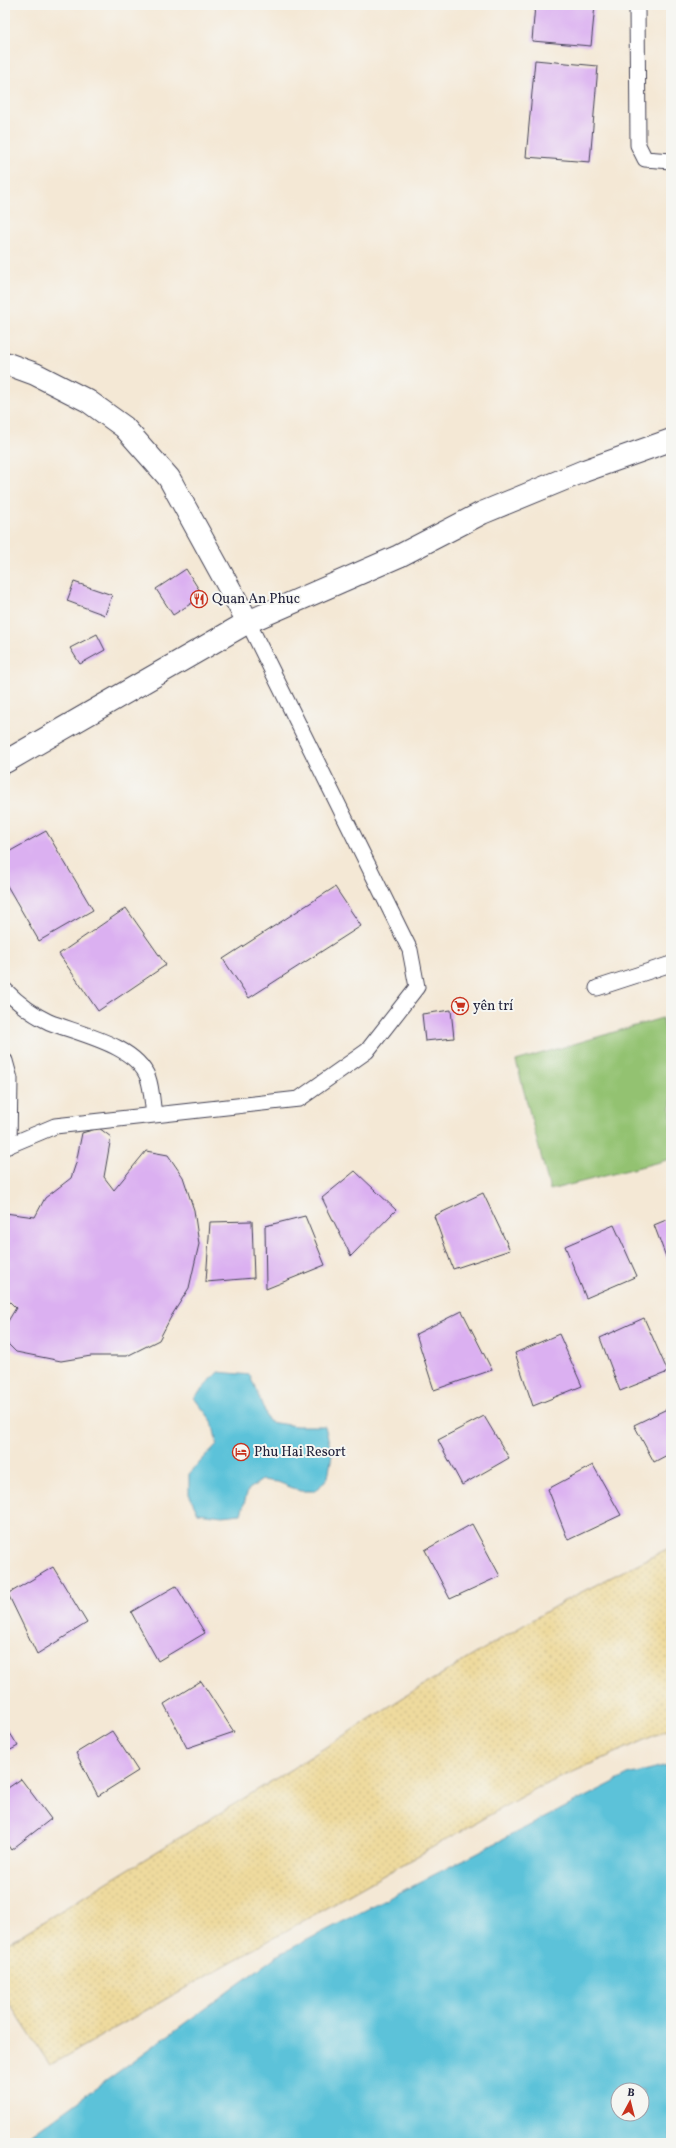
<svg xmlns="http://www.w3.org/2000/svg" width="676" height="2148" font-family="Vollkorn,serif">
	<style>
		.green { fill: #93c271; stroke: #5a7256 }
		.sand { fill: url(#sand-dots); stroke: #887e6c }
		.water { fill: #5cc2d9; stroke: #3f728a; fill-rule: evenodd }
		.building { fill: #dbb0f1 }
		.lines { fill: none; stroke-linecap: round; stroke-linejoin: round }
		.service-casing { stroke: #424052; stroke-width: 17 }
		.minor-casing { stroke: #424052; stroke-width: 24 }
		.service { stroke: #fff; stroke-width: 15 }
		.minor { stroke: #fff; stroke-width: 22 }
		.labels { text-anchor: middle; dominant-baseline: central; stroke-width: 4; stroke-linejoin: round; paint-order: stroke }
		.poi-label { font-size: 14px; fill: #22223b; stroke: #f6f6f2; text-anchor: start }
	</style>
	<defs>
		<pattern id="sand-dots" width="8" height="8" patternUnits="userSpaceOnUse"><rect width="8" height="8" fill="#eeda9e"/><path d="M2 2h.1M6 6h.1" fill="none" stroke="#ccbb89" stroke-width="1.8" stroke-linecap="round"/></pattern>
	</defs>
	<rect width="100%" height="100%" fill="#f6f6f2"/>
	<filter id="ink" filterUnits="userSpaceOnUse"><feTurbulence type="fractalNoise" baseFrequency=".025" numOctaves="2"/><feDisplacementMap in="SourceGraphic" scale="8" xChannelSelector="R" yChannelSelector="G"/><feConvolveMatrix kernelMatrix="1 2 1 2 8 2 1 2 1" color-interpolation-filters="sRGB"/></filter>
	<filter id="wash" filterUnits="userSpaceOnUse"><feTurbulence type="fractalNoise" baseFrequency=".012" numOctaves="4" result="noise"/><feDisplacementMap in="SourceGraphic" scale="16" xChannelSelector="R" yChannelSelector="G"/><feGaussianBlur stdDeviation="0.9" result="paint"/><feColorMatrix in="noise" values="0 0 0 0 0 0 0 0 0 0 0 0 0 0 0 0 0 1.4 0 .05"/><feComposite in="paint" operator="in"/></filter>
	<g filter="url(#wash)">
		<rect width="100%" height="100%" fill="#f4e8d5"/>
		<path class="green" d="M662,1018L671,1052V1159L550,1190L516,1061Z"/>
		<path class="sand" d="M671,1547V1728L535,1789L50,2065L5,1997V1945L293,1768L407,1695L564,1601Z"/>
		<path class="water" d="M218,1372L250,1375L269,1422L296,1426H325L332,1455L328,1477L316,1491H300L278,1482L262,1480L248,1490L241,1514L222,1516L198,1513L189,1494V1474L217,1444L212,1421L194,1398Z
			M671,1764V2143H21L278,1955L628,1775ZM618,2090H642V2114H618Z"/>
		<g id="blocks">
			<path class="building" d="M535,5H595L591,46L532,41Z
				M535,60L598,66L590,162L526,157Z
				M186,569L203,596L173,615L156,589Z
				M74,582L112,595L105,615L67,601Z
				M97,634L105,650L80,664L70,648Z
				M46,831L93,910L39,941L5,882V854Z
				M335,887L361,926L249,998L223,959Z
				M126,908L166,965L98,1011L59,954Z
				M451,1010L454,1038L425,1041L422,1014Z
				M99,1128L111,1137L104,1177L114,1190L146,1151L168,1155L183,1177L194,1210L199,1244L189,1288L172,1315L159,1340L127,1356H91L61,1361L16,1352L5,1341V1326L16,1308L5,1297V1213L35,1217L45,1198L71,1178L76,1163L82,1133Z
				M355,1171L396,1210L351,1256L322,1198Z
				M483,1193L510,1250L453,1269L434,1216Z
				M305,1216L325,1265L266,1289L265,1226Z
				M671,1218V1270L654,1225Z
				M252,1221L254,1278L206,1282L210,1222Z
				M614,1225L637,1276L586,1298L565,1246Z
				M462,1311L492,1370L434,1390L416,1334Z
				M644,1318L668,1372L620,1391L600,1338Z
				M559,1334L582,1386L533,1406L515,1353Z
				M671,1407V1453L654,1462L634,1425Z
				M484,1416L509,1458L462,1485L438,1440Z
				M593,1465L621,1515L568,1540L548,1489Z
				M472,1524L500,1576L450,1599L425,1550Z
				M53,1567L87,1623L37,1654L8,1594Z
				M176,1586L205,1633L158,1661L131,1612Z
				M201,1681L234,1732L187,1748L164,1704Z
				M5,1725L18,1746L5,1753Z
				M112,1731L138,1771L98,1796L76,1753Z
				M21,1779L51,1819L11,1850L5,1841V1790Z"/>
		</g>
	</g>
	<g filter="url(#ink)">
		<use href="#blocks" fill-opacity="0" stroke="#424052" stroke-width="1"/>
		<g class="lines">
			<g class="service-casing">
				<path id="service" d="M637,5L638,145L645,159L671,161
					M597,988L671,964
					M5,990C18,1003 32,1014 49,1022C79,1034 136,1045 148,1078C152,1089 152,1103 154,1114
					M5,1061L10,1079L9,1146
					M5,1147L55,1126L299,1099L367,1051L417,987L410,950L248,622"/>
			</g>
			<g class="minor-casing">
				<path id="minor" d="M5,363L35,374L88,401L124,427L169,478L248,622
					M5,762L248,622L399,556L482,513L584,471L671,440"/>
			</g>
			<use href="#service" class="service"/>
			<use href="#minor" class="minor"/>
		</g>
	</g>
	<defs>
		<g id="restaurant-ring" transform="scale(0.9)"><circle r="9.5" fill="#f6f6f2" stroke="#c8321e" stroke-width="1.5"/><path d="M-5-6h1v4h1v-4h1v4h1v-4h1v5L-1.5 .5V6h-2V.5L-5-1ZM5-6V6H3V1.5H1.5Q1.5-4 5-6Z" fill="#c8321e"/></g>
		<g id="supermarket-ring" transform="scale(0.9)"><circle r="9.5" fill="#f6f6f2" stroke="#c8321e" stroke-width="1.5"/><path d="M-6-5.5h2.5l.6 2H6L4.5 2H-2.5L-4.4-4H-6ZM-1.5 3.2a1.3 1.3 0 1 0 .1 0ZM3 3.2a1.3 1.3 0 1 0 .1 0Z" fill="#c8321e"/></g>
		<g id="hotel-ring" transform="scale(0.9)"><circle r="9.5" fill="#f6f6f2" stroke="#c8321e" stroke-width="1.5"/><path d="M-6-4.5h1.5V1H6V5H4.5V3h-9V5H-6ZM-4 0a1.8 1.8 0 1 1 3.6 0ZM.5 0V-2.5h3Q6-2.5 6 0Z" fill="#c8321e"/></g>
	</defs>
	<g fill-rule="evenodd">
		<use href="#restaurant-ring" x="199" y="599"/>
		<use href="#supermarket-ring" x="460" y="1006"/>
		<use href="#hotel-ring" x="241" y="1452"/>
	</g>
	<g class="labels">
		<g class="poi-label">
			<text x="212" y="599">Quan An Phuc</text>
			<text x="473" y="1006">yên trí</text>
			<text x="254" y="1452">Phu Hai Resort</text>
		</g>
	</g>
	<rect width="676" height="2148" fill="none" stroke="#f6f6f2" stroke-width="20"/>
	<g transform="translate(630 2102) rotate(7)"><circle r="19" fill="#f6f6f2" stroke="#a1a1a9"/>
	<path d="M0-3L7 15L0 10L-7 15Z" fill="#c8321e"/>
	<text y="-6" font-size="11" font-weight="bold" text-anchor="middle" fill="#22223b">B</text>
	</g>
</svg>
